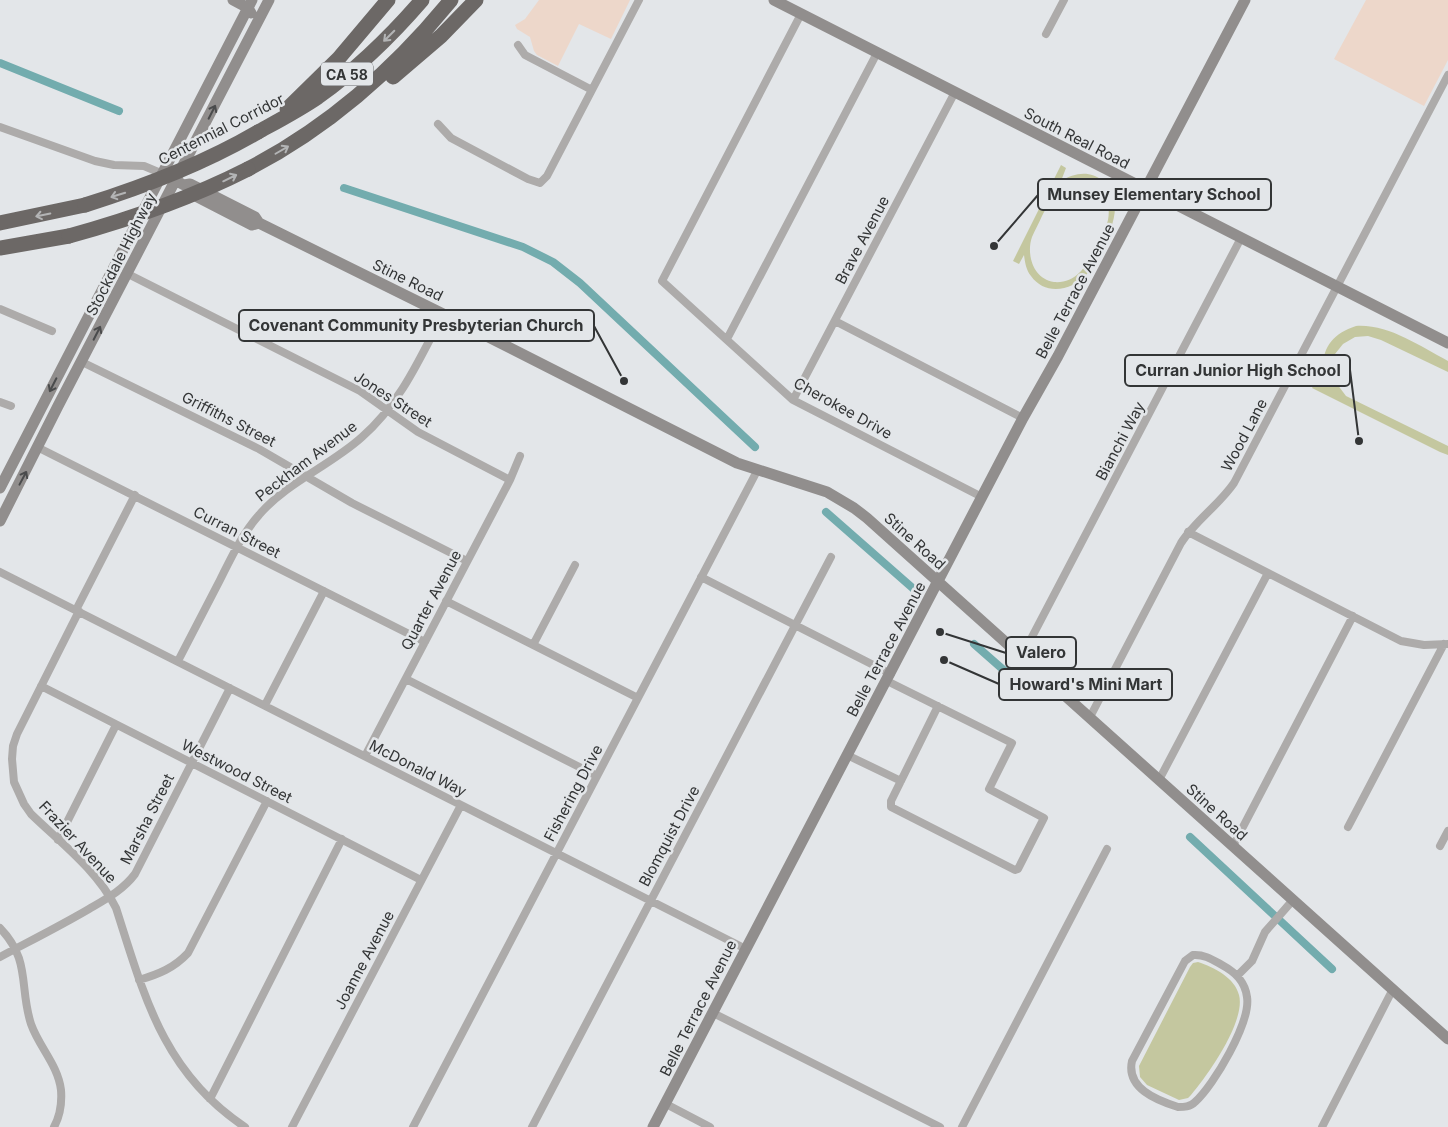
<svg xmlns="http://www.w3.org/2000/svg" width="1448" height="1127" font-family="Inter,sans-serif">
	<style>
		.industrial { fill: #edd7ca }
		.green { fill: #c4c79f; fill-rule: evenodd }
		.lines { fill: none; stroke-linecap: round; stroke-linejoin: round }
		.canal { stroke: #73acae; stroke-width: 8 }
		.street { stroke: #adabaa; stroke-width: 8 }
		.secondary { stroke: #918e8d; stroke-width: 11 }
		.highway { stroke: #6c6866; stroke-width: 15 }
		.highway-bridge { stroke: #6c6866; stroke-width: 15 }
		.oneway { stroke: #b3b4b5 }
		.oneway2 { stroke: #4a4b4c }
		.labels { text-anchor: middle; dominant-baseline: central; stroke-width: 5; stroke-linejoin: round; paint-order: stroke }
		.shield { fill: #e3e6e9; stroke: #686a6c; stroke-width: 1 }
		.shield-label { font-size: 14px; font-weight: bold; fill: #333536 }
		.street-label { font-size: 15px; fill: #333536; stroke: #e3e6e9 }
		.leader { fill: none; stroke: #333536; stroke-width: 2 }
		.callout-dot { fill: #333536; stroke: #e3e6e9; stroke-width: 2 }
		.callout { fill: #e3e6e9; stroke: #333536; stroke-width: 2 }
		.callout-label { font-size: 16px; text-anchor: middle; font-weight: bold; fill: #333536 }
	</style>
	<rect width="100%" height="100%" fill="#e3e6e9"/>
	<path class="industrial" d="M539,0H630L611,39L579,24L558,66L537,55L534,51L530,37L517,29L515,25L525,19Z
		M1366,0H1448V60L1424,106L1334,59Z"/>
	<path class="green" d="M1061,165L1066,168L1061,181C1074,173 1090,170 1103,181C1124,200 1113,227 1102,248C1098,257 1094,267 1087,274C1072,291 1045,296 1031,276C1026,270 1025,262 1024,255L1019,264L1013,261ZM1079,180C1100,181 1112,199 1108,220C1106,229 1101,237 1097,245C1089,262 1078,284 1054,282C1033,279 1026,254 1032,237C1035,230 1039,223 1042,216C1047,207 1051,197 1058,190C1064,185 1071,182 1079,180Z
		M1356,326C1389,324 1419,346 1448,361V372L1381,340L1368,336L1355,337L1343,344L1335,354L1332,366L1334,380L1346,396L1448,446V455L1440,452L1312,388L1317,380L1326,384C1318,356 1327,335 1356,326Z
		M1198,962C1214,967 1235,978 1239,995C1246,1021 1208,1075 1191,1095L1188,1098L1179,1100L1147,1085L1140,1077L1139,1066L1190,967L1193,963Z"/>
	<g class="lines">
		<path class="canal" d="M0,63L119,111
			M344,188L523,247L553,262L580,283L755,447
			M826,512L916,591
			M974,644L1032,695
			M1190,837L1332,969"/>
		<path class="street" d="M801,14L662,281L793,400L982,497
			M1046,34L1064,0
			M518,45L525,55L592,90
			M438,124L451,138L528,179L540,183L547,176L639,0
			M0,127L95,161L114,165L144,166L163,174
			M128,274L360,391L418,432L510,480
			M0,309L52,331
			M835,321L1023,418
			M727,339L877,53
			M82,362L259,449L352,503L467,561
			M793,400L955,92
			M0,402L11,406
			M37,447L425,642
			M1188,532L1401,641L1424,645L1448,644
			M0,572L746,949
			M701,577L891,674
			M446,601L638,698
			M76,610L135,495
			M79,611L17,734L13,746L12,759L14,782L24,804L31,814C61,843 97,870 116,908C144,995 163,1073 245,1127
			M533,645L575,565
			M1022,656L1241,238
			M178,661C192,634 206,607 220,580C231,558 242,534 259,515C287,482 330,466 362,437C400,404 420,358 443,314
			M406,679L597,776
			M887,681L1012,743L989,789L1044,818L1018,869L1015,870L891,807V801L938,706
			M41,686L421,880
			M265,705L324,591
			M1090,717L1181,543C1196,520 1219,505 1234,483L1448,75
			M847,755L901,781
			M365,756L510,480L520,456
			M1159,780L1268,573
			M1348,827L1444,644
			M58,840L116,725
			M1233,846L1353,616
			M1440,846L1448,831
			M0,928C31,960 19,987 31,1024C39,1047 58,1065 61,1090C62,1103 60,1116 54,1127
			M1193,955C1204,954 1213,960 1222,965C1235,972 1245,981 1247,997C1251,1022 1214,1085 1195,1102C1190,1107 1184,1107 1178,1107C1156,1100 1126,1088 1132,1061L1185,961Z
			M0,957C30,941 60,926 89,909C106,899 123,890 135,874L230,688
			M1237,976L1252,961L1265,932L1293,900
			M139,980C159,974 174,968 188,953L267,801
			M713,1013L940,1127
			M210,1099L342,839
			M666,1104L710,1127
			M292,1127L461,805
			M413,1127L757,471
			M532,1127L831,557
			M962,1127L1107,849
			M1322,1127L1393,989"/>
		<path class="secondary" d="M233,0L248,8L251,13
			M774,0L1448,343
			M163,174L184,185L190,184L255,217L259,223L443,314L737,463L827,492L854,508L867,518L1448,1039
			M188,192L252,225L259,223
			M0,488L252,0
			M0,521L58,406L269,0
			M653,1127L1023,418L1058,356L1245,0"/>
		<path class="highway" d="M393,77L441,36L476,0
			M287,109L339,58L388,0
			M258,132C278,121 299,110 318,97C357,69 391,36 422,0
			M248,169C329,127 394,70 451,0
			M0,223L85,205
			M0,248L69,236"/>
		<path class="highway-bridge" d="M85,205C146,186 203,164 258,132
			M69,236C131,219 191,198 248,169"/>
	</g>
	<defs><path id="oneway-shaft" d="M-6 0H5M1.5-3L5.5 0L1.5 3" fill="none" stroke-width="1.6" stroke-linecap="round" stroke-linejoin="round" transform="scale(1.25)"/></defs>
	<g class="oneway">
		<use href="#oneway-shaft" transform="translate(389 36) rotate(135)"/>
		<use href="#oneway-shaft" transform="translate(282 150) rotate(-30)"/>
		<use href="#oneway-shaft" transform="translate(230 178) rotate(-26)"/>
		<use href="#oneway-shaft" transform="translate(118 195) rotate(163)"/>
		<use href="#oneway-shaft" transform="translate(43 215) rotate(168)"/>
	</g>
	<g class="oneway2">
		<use href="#oneway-shaft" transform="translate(212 112) rotate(-63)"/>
		<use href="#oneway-shaft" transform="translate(97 333) rotate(-63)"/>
		<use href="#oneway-shaft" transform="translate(53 385) rotate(117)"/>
		<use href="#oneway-shaft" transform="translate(23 478) rotate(-62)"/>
	</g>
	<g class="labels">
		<rect class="shield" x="321" y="62.5" width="52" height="23" rx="4"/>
		<g class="shield-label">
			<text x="347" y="74">CA 58</text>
		</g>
		<g class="street-label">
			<text transform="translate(221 129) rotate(-27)">Centennial Corridor</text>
			<text transform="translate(1077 138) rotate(27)">South Real Road</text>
			<text transform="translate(862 240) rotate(-62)">Brave Avenue</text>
			<text transform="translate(121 254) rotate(-63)">Stockdale Highway</text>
			<text transform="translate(408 280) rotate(26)">Stine Road</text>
			<text transform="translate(1075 291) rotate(-62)">Belle Terrace Avenue</text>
			<text transform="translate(393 399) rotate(33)">Jones Street</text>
			<text transform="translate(843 408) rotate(29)">Cherokee Drive</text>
			<text transform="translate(229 419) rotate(27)">Griffiths Street</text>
			<text transform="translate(1244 435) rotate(-62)">Wood Lane</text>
			<text transform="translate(1120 441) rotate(-62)">Bianchi Way</text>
			<text transform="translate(306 461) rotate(-37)">Peckham Avenue</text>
			<text transform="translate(237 532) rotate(27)">Curran Street</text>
			<text transform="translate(915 541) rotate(42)">Stine Road</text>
			<text transform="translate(431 600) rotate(-62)">Quarter Avenue</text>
			<text transform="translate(886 649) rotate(-62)">Belle Terrace Avenue</text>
			<text transform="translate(418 768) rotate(27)">McDonald Way</text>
			<text transform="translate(237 771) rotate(27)">Westwood Street</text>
			<text transform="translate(573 793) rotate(-62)">Fishering Drive</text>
			<text transform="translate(1217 812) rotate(42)">Stine Road</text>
			<text transform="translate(147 819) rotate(-63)">Marsha Street</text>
			<text transform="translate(669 836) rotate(-62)">Blomquist Drive</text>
			<text transform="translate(78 842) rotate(47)">Frazier Avenue</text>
			<text transform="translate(364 960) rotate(-62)">Joanne Avenue</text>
			<text transform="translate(698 1008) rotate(-63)">Belle Terrace Avenue</text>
		</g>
	</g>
	<path class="leader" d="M994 246L1038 195M624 381L594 326M1359 441L1350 370M940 632L1006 653M944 660L999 684"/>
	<g class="callout-dot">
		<circle cx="994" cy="246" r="5"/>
		<circle cx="624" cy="381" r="5"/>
		<circle cx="1359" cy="441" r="5"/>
		<circle cx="940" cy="632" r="5"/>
		<circle cx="944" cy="660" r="5"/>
	</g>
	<g class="callout">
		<rect x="1038" y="179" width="233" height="31" rx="5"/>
		<rect x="239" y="310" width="355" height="31" rx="5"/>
		<rect x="1125" y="355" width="225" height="31" rx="5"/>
		<rect x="1006" y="637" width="70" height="31" rx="5"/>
		<rect x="999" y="669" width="173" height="31" rx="5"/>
	</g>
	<g class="callout-label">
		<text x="1154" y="200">Munsey Elementary School</text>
		<text x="416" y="331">Covenant Community Presbyterian Church</text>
		<text x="1238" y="376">Curran Junior High School</text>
		<text x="1041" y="658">Valero</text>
		<text x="1086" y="690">Howard's Mini Mart</text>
	</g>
</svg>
